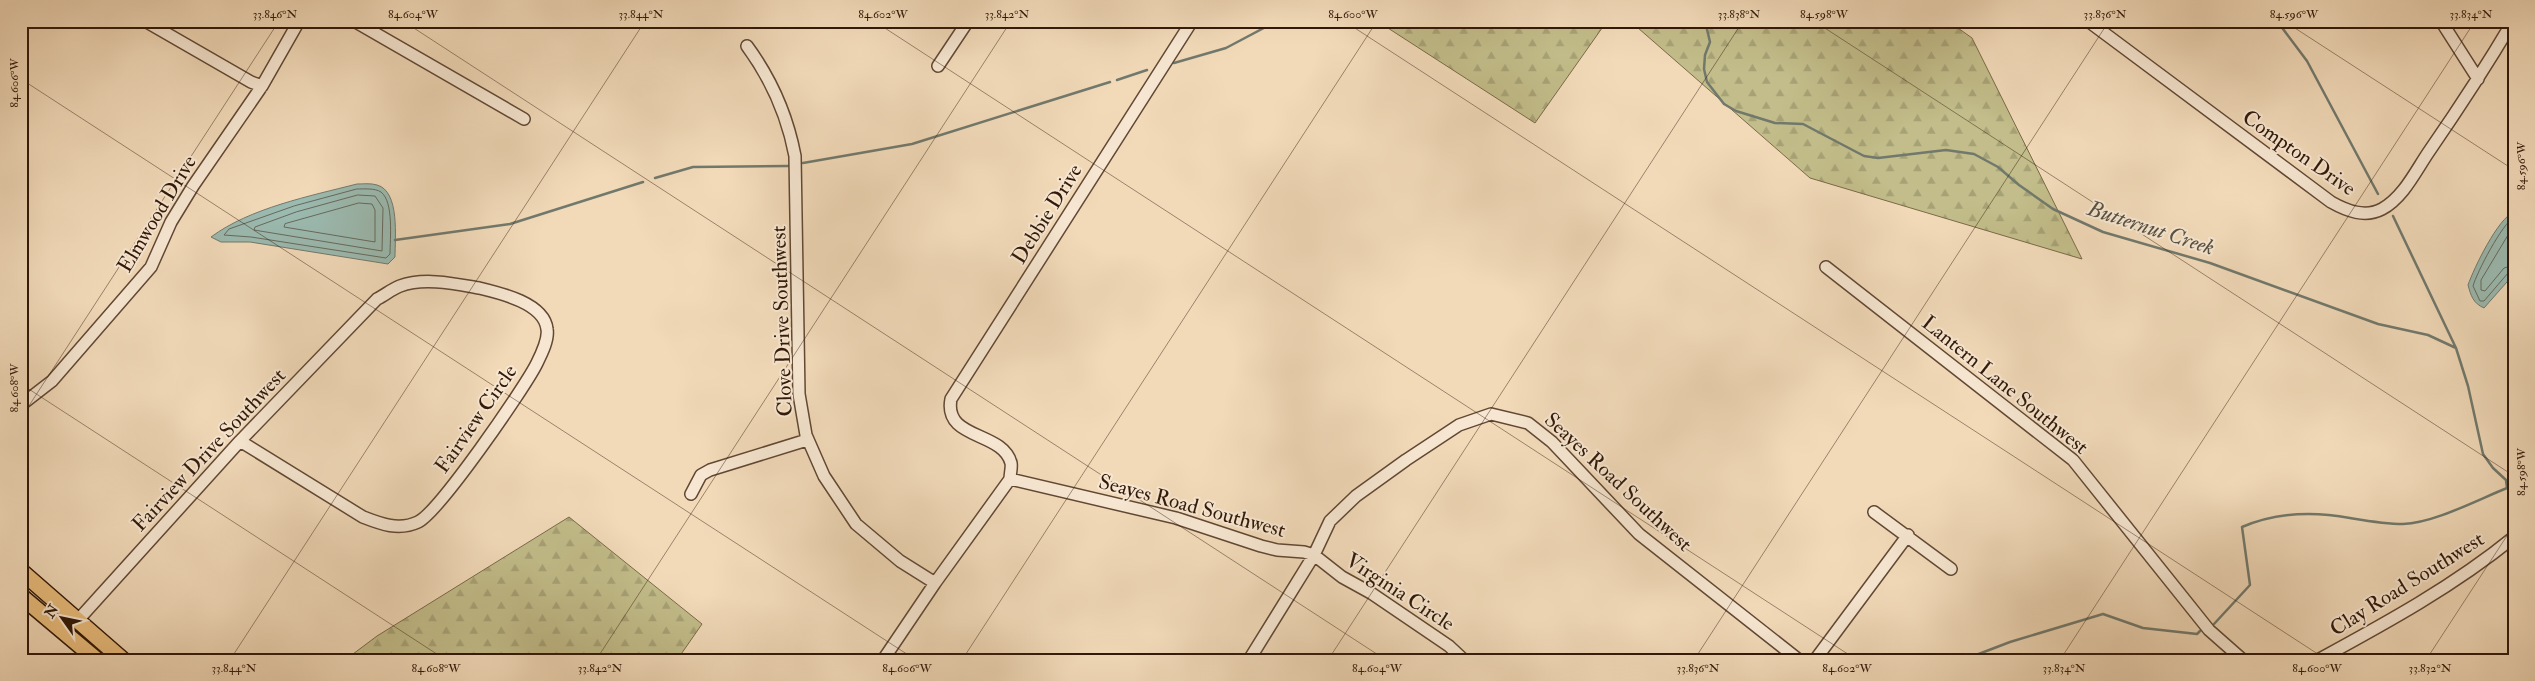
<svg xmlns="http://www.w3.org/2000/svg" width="2535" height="681" font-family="'IM FELL Double Pica',serif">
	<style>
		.forest { fill: url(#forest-firs); stroke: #7a6a49 }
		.water { fill: #9bbab0; stroke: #71796d }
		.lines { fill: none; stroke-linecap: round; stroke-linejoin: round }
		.shore { stroke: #66695c; stroke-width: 1 }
		.stream { stroke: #71796d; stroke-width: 2.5 }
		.minor-casing { stroke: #614834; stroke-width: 14 }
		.major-casing { stroke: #311808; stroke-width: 18 }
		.minor { stroke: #f7e7d2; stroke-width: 11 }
		.major { stroke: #e9bd7c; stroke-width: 15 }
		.ticks { fill: none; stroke: #311808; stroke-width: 1; stroke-opacity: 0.45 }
		.labels { text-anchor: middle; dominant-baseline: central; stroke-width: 4; stroke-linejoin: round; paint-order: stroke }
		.street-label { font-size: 21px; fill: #311808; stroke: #f7e7d2 }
		.water-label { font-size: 22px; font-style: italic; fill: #565143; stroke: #f7e7d2 }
		.neatline { fill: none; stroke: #311808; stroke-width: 2 }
		.ticks-label { font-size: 12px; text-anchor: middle; fill: #311808 }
	</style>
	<defs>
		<pattern id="forest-firs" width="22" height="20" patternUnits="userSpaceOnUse" patternTransform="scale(1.25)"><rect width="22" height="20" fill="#c2bd8a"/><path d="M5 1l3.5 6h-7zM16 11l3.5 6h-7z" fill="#a7a276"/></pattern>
	</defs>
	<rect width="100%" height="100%" fill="#f2dab9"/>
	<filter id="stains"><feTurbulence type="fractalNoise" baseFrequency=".004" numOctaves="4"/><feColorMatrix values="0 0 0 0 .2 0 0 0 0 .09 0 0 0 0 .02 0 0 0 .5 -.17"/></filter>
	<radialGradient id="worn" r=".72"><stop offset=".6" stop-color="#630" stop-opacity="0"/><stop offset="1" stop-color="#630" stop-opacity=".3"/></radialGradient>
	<path class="forest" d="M1377,21H1607L1535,123Z
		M1630,21H1948L1972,38L2082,259L1810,178Z
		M569,517L702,624L677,660H345L377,636Z"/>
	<path class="water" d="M357,184C363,184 371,183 377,185C400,191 395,238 395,257L388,264L250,242H221L211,237C250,208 310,196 357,184Z
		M2514,212V274L2484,308C2473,303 2471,296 2468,285C2474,268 2498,218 2514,212Z"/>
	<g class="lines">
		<path class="shore" d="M357,189C364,189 375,188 381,192C394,202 390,239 390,254L386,258L251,237L224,235L229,229L294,206Z
			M358,195L375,196L383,208L382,251L254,230L255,227L296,212Z
			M359,203L372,204L375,210V242L284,227L285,224Z
			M2514,217C2502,224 2477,272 2473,286L2480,301H2484L2508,273L2514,271
			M2514,225L2481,280V290L2485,291L2504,268L2514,265"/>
		<path class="stream" d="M1705,21L1710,42L1705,55L1704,69L1707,82L1724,104L1736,111L1775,123L1803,124L1864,156L1878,158L1946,150L1974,154L1998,167L2019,185L2053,209L2103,232L2210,263L2378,324L2428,335L2456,348
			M2277,21L2307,61L2378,194
			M1174,63L1226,48L1277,21
			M1117,80L1147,70
			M803,163L912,144L1110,82
			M655,178L693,167L788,166
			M2393,216L2456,348L2468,386L2483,454L2493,468L2506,480L2507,488
			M395,240L510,224L643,182
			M2507,488L2514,492
			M2214,624L2250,585L2242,527C2277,512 2313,511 2350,518C2368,521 2385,524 2403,524C2434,523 2477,500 2507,488
			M1963,660L2010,642L2103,614L2143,628L2197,634L2200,631"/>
		<g class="minor-casing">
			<path id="minor" d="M145,21L251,82L262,86
				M354,21L524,119
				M2088,21L2331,202C2347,211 2365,218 2382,209C2404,197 2416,170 2430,150C2459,108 2487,65 2513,21
				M2441,21L2478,79
				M747,46C772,80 787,114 795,156L799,394L806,435L824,476L856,524L900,561L935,583
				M938,66L968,21
				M1826,267L2073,460L2209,630L2243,660
				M21,405L52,381L151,267L171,222L193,186L262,86L299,21
				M1010,479C1010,474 1012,467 1011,463C1003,431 943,440 951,399L1192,21
				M1010,479L1176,518L1261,546L1277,550L1304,552L1314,555L1342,577L1371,593L1449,646L1464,660
				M691,494L701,475L710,470L807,440
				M1874,512L1951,569
				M79,619L240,441L377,299C385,295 392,289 400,286C424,277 456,284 479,288C500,293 544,303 547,329C549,340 541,355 536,365C523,390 439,512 418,522C399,531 381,524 363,517L240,441
				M883,660L935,583L1010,479
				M1249,660L1314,555L1330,521L1356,496L1406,460L1459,425L1491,414L1528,423L1552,442L1639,534L1799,660
				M1815,660L1908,535
				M2318,660C2386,623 2454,586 2514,537"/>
		</g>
		<g class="major-casing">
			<path id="major" d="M21,571L123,660
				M21,596L97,660"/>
		</g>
		<use href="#minor" class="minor"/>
		<use href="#major" class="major"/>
	</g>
	<path class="ticks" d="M403,21L1386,660M874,21L1857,660M1344,21L2327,660M1814,21L2514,476M2284,21L2514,170M21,79L916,660M21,384L446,660M21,418L279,21M230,660L645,21M596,660L1011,21M962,660L1377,21M1328,660L1743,21M1694,660L2109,21M2060,660L2475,21M2426,660L2514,525"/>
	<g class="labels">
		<g class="street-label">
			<text transform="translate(2299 153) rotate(35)">Compton Drive</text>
			<text transform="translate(157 214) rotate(-59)">Elmwood Drive</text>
			<text transform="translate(1047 214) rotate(-58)">Debbie Drive</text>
			<text transform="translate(782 321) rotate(-92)">Clove Drive Southwest</text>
			<text transform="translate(2005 385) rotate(39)">Lantern Lane Southwest</text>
			<text transform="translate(476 419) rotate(-55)">Fairview Circle</text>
			<text transform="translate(209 450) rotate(-47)">Fairview Drive Southwest</text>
			<text transform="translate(1618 482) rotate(43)">Seayes Road Southwest</text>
			<text transform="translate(1192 506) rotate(15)">Seayes Road Southwest</text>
			<text transform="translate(2407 584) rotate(-32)">Clay Road Southwest</text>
			<text transform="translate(1400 592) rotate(33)">Virginia Circle</text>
		</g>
		<g class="water-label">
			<text transform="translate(2151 228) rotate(18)">Butternut Creek</text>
		</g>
	</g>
	<rect width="2535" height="681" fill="none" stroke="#f2dab9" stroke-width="55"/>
	<g transform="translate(62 618) rotate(303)" stroke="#f7e7d2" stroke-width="4" paint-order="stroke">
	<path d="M0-4L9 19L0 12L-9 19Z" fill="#311808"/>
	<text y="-8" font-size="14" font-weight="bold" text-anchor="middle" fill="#311808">N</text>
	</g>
	<rect x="28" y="28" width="2480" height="626" class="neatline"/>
	<g class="ticks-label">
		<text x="275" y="18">33.846°N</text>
		<text x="413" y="18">84.604°W</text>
		<text x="641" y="18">33.844°N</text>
		<text x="883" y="18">84.602°W</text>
		<text x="1007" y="18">33.842°N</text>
		<text x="1353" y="18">84.600°W</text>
		<text x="1739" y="18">33.838°N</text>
		<text x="1824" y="18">84.598°W</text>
		<text x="2105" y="18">33.836°N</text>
		<text x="2294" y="18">84.596°W</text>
		<text x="2471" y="18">33.834°N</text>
		<text transform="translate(14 83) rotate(-90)" y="4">84.606°W</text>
		<text transform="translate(2521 166) rotate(-90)" y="4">84.596°W</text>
		<text transform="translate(14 388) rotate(-90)" y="4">84.608°W</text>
		<text transform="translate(2521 472) rotate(-90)" y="4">84.598°W</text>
		<text x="234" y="672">33.844°N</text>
		<text x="436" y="672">84.608°W</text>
		<text x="600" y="672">33.842°N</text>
		<text x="907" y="672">84.606°W</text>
		<text x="1377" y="672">84.604°W</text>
		<text x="1698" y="672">33.836°N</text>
		<text x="1847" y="672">84.602°W</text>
		<text x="2064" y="672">33.834°N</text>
		<text x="2317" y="672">84.600°W</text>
		<text x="2430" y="672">33.832°N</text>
	</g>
	<rect width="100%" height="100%" filter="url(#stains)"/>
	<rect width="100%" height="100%" fill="url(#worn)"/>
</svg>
